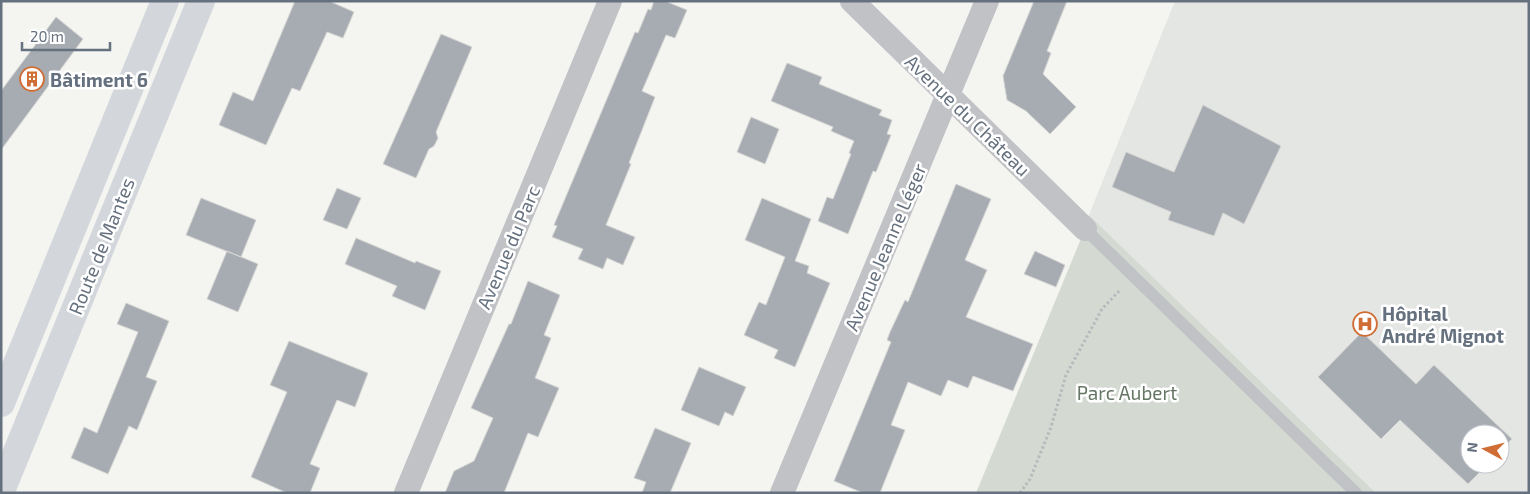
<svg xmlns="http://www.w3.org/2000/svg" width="1530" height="494" font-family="'Exo 2',sans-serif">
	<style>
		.built { fill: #e4e6e4; fill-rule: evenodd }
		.green { fill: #d4dad2 }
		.building { fill: #a6acb2; stroke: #d5d5d3 }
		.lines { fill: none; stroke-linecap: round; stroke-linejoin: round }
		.path { stroke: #b7b9bc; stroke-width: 3; stroke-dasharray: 2.5 2.5; stroke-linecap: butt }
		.service { stroke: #c0c2c6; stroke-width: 12 }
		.minor { stroke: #c0c2c6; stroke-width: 24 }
		.primary { stroke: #d3d7db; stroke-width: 28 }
		.labels { text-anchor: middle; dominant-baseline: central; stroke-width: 5; stroke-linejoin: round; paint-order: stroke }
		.poi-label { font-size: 19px; font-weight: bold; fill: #66717f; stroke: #fff; text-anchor: start }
		.street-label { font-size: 19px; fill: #66717f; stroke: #fff }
		.park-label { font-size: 19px; fill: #657664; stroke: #fff }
	</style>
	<rect width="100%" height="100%" fill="#f4f4f1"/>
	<path class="built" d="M1175,1H1529V493H1376L1089,215ZM1470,434H1500V464H1470Z"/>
	<path class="green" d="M1089,215L1376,493H976L1085,229Z"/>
	<path class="building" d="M295,1H329L354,12L343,38L327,32L300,91L292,88L266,145L219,125L233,92L253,101Z
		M654,1H665L687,10L675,38L666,35L642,91L655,97L629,163L631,164L606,225L635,237L623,265L607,258L603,269L578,259L583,249L552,237L557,226L554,225L635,32L638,33L648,9L651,10Z
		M1034,1H1067L1047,51L1051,53L1043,74L1076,107L1050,134L1026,111L1007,100L1003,76Z
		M56,17L83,39L1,150V91Z
		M441,34L472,47L436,132L438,138L434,146L429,149L416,178L383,164Z
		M787,63L822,77L819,84L882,110L879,115L892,120L887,134L891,135L876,172L873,171L848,234L818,221L827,197L833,199L851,154L849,153L854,141L831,131L833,127L771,101Z
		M1203,105L1281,146L1244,224L1223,213L1214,236L1168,220L1171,212L1112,187L1126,152L1174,172Z
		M751,117L779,129L765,164L737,152Z
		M956,184L991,199L965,260L987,270L966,317L1033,344L1013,391L973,376L968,388L948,380L941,396L908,382L891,425L905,430L880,493H863L834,481L891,342L887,340L890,332L905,300L908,302Z
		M337,188L361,198L347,229L323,220Z
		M201,198L256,220L241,257L186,235Z
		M762,198L811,219L795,261L809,266L807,273L830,283L795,367L774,358L778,350L744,335L759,302L766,305L785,257L745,240Z
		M356,238L415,263L416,261L441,271L425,310L392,296L397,286L345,264Z
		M227,251L258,264L238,312L207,299Z
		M1035,251L1065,265L1056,287L1024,274Z
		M528,281L560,295L544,335L551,338L535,378L559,388L538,437L528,433L504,493H445L454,471L474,461L493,418L471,408L509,324H511Z
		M126,303L169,321L146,377L157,381L137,430L129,426L108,474L71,458L84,427L97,433L138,332L117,324Z
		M1362,332L1416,384L1434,365L1512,439L1500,451V434H1470V464H1488L1468,484L1400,420L1381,439L1318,377Z
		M289,341L368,373L355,407L337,400L310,464L320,468L310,493H287L251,477L287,392L270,385Z
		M699,367L746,387L733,416L725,412L719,426L681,410Z
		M655,428L691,443L670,493H642L646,482L634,478Z"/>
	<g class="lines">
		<path class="path" d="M1020,493L1030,479L1051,427L1066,375L1102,309L1119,291"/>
		<path class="service" d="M1085,229L1356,493"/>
		<path class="minor" d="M852,1L1085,229
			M406,493L610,1
			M782,493L987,1"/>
		<path class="primary" d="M1,403L165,1
			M1,491L201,1"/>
	</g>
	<defs>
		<g id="building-ring" transform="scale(1.25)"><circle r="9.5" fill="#fff" stroke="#d06d34" stroke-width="1.5"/><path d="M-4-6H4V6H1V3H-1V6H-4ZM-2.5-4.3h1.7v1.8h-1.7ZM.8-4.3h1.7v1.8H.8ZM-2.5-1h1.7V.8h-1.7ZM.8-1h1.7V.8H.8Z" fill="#d06d34"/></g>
		<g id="hospital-ring" transform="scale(1.25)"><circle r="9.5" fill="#fff" stroke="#d06d34" stroke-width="1.5"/><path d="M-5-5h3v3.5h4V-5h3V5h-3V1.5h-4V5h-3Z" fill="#d06d34"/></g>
	</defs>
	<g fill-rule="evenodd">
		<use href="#building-ring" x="32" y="79"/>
		<use href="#hospital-ring" x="1365" y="324"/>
	</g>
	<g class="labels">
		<g class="poi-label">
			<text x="50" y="79">Bâtiment 6</text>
			<text x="1382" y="313">Hôpital<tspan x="1382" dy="22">André Mignot</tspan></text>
		</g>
		<g class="street-label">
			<text transform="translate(968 115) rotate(44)">Avenue du Château</text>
			<text transform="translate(101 246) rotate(-68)">Route de Mantes</text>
			<text transform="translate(508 247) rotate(-67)">Avenue du Parc</text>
			<text transform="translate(885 247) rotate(-67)">Avenue Jeanne Léger</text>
		</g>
		<g class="park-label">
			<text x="1127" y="392">Parc Aubert</text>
		</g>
	</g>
	<rect width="1530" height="494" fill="none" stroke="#66717f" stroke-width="5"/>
	<g transform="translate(1485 449) rotate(277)"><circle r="24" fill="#ffffff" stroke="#c2c6cc"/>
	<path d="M0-4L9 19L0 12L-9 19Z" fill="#d06d34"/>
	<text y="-8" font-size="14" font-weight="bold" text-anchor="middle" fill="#66717f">N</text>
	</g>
	<path d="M22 42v8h88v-8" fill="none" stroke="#66717f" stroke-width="2.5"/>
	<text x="30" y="42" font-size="15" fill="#66717f" stroke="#ffffff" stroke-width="4" paint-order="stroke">20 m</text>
</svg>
